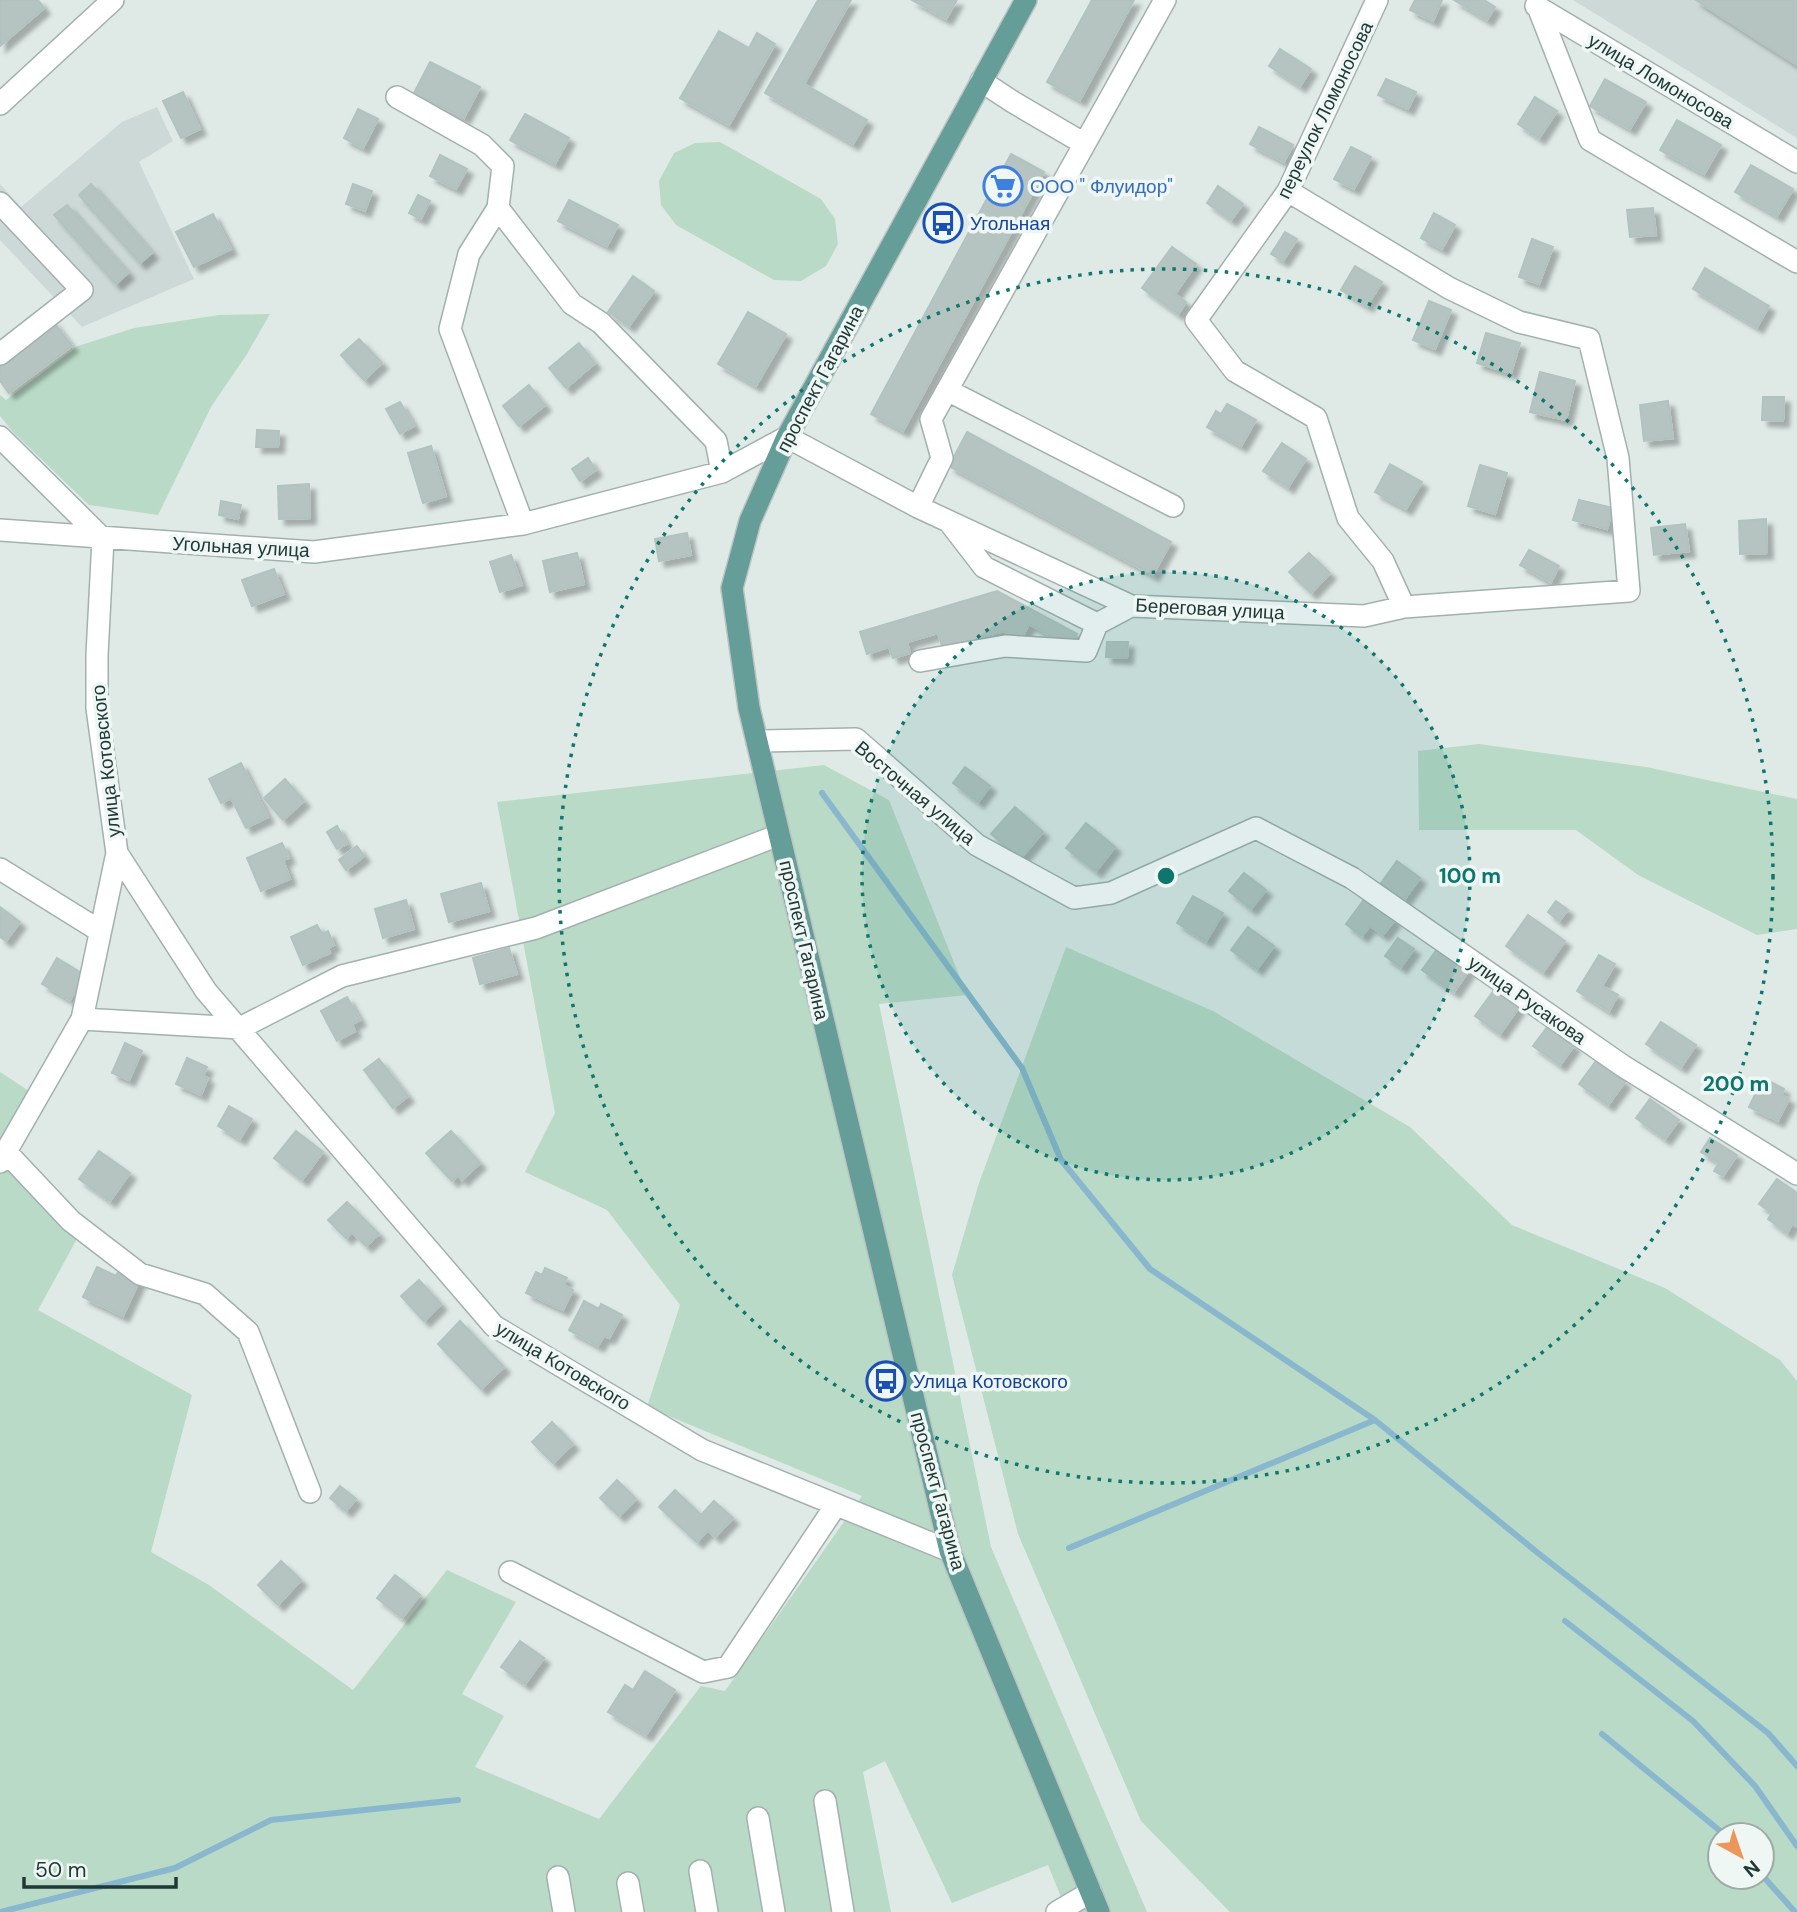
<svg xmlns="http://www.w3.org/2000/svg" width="1797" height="1912" font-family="'DM Sans',sans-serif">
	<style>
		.built { fill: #cdd9d6 }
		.green { fill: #b9dac7; fill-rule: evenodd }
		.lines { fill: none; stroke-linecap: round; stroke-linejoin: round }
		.stream { stroke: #89b7cd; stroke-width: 6 }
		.building { fill: #b5c4c0; stroke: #b2c3bf; stroke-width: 2; filter: url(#shadow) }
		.minor-casing { stroke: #a2b1ae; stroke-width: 24 }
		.major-casing { stroke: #bcc4c3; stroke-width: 24 }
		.minor { stroke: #fff; stroke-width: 21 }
		.major { stroke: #659d98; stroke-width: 21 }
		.ring { fill: none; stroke: #0f766e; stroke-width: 3.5; stroke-dasharray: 3.5 7 }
		.labels { text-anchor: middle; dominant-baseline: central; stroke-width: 7; stroke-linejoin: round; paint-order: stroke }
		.street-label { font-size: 19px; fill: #213936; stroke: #eff7f4 }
		.shop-label { font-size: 19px; fill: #366cbe; stroke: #eff7f4; text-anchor: start }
		.transit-label { font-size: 19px; fill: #164399; stroke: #eff7f4; text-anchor: start }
		.centre { fill: #0f766e; stroke: #eff7f4; stroke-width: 3.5 }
		.ring-label { font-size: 21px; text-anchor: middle; font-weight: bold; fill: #0f766e; stroke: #eff7f4; stroke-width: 7; stroke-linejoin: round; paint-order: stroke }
	</style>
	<defs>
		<filter id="shadow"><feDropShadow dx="6" dy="6" stdDeviation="2" flood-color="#0004"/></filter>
	</defs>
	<rect width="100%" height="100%" fill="#dfeae7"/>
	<path class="built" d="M1573,0H1797V138Z
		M157,107L173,141L139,162L194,279L82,327L0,240V184L21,207L122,122Z"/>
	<path class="green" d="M720,142L821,199L835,219L838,244L826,266L801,281L774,280L676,225L661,205L659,181L674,153L695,143Z
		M270,314L247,354L211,407L158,515L89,505L13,432L0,416V395L6,400L78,346L134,328L219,315Z
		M1479,744L1646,767L1797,799V929L1757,935L1638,875L1576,830H1419L1418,751Z
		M824,765L889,800L967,995L879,1004L991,1547L1147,1912H1067L1048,1865L952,1903L885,1761L863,1772L891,1912H0V1159L78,1237L38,1310L192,1395L151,1552L209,1585L353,1690L447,1570L516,1602L462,1694L504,1716L475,1767L599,1819L701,1686L725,1691L862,1496L647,1407L680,1305L607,1210L525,1172L555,1113L497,802Z
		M1066,947L1213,1011L1410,1127L1512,1225L1665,1288L1780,1360L1797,1381V1912H1230L1141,1821L1018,1534L952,1275L979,1183ZM1720,1835H1762V1877H1720Z
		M0,1072L29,1091L0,1153Z"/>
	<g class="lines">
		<path class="stream" d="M822,793L1022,1068L1061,1160L1150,1269L1375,1420L1538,1553L1768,1733L1797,1766
			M1069,1548L1375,1420
			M1565,1621L1693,1721L1755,1786L1797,1846
			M1602,1734L1725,1835
			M1762,1875L1795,1912
			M0,1912L175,1868L271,1820L458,1800"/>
	</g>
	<path class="building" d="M0,0H38L44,8L0,46Z
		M818,0H851L804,84L867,120L853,144L765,93Z
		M912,0H957L946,19Z
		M1092,0H1134L1080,100L1047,82Z
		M1415,0H1442L1433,21L1410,10Z
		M1454,0H1484L1495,7L1487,20Z
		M1696,0H1797V65Z
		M719,31L749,48L757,33L775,44L729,125L680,98Z
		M1280,49L1311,69L1300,86L1269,66Z
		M430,62L480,87L464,118L414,93Z
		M1386,79L1416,92L1408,109L1378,95Z
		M1605,79L1646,102L1630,129L1590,106Z
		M183,92L200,129L181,138L163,101Z
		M1535,97L1557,111L1539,138L1518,124Z
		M358,109L378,119L363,148L344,138Z
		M525,114L569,138L555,164L510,140Z
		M1677,120L1721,145L1704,174L1660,150Z
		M1259,127L1293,145L1284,162L1250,144Z
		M1351,147L1371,157L1354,189L1334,179Z
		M1011,154L1044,172L903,431L871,414Z
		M440,155L467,169L456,189L430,176Z
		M1751,165L1793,189L1777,216L1735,192Z
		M91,184L152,253L140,263L79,195Z
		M353,184L372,191L365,211L346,204Z
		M1218,186L1243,204L1231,220L1207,203Z
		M418,195L430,201L421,219L409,213Z
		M569,200L618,225L607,246L558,221Z
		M67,205L128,273L116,284L54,215Z
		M1653,208L1656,235L1630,237L1627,210Z
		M1434,213L1455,225L1442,249L1421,238Z
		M213,214L231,249L194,267L176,232Z
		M1285,232L1297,239L1283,261L1271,254Z
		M1532,239L1553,247L1539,284L1519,277Z
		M1172,247L1196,264L1175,294L1186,302L1178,314L1142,288Z
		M1355,266L1382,282L1367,306L1341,290Z
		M1705,268L1769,306L1757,327L1693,289Z
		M633,276L654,291L629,326L608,312Z
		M1429,301L1451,310L1435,349L1413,340Z
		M748,312L786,334L756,386L718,364Z
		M53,321L72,346L9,393L0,381V361Z
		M1486,333L1520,343L1511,373L1477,363Z
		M359,339L382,363L364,380L341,355Z
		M579,343L595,363L566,388L549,368Z
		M1540,372L1575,381L1566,420L1530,412Z
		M529,385L545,405L519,426L503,406Z
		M1763,397H1784L1783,421L1762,420Z
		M1668,401L1673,438L1644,441L1640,405Z
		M400,402L414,426L400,434L386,409Z
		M1227,404L1256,420L1241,446L1207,427L1216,411L1221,414Z
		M257,430L279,431L278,447H256Z
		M967,432L1171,542L1153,575L949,466Z
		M1282,443L1306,459L1288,487L1263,471Z
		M431,446L446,496L423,503L408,453Z
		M588,458L596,470L580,481L572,469Z
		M1390,464L1422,482L1406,509L1375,492Z
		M1480,465L1507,473L1495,514L1468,506Z
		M309,484L310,518L279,519L278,486Z
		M1579,500L1613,508L1607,529L1573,520Z
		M221,501L241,505L238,519L219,515Z
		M1766,519L1767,553L1740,554L1739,521Z
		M1685,524L1689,551L1654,555L1651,528Z
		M687,533L691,555L659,561L655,539Z
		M1529,550L1559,566L1551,582L1520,565Z
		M577,553L584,584L550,592L543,561Z
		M1309,553L1330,573L1311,593L1289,572Z
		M511,555L522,585L500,592L490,562Z
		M274,569L284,594L252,606L242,580Z
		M997,591L1077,634L1070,646L1029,624L1021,640L1004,631L943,649L938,633L907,642L910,653L893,658L889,647L867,654L860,632Z
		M1107,642H1128L1127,658L1106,657Z
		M241,763L268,817L246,828L231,798L221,803L209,779Z
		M965,767L990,786L978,802L953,783Z
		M285,779L304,801L283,820L264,798Z
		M1015,807L1043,832L1020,859L991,834Z
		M1086,823L1115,847L1096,871L1066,848Z
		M337,826L347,844L337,849L327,832Z
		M282,843L289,858L283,860L290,879L261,891L247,858Z
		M357,846L364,856L346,870L339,860Z
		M1397,861L1420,878L1404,900L1381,883Z
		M1244,873L1266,890L1251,909L1229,891Z
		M481,883L489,911L449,922L441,894Z
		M1193,896L1223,913L1206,941L1177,923Z
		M1366,897L1395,920L1383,935L1370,926L1362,936L1346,924Z
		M406,900L414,929L383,938L375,909Z
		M1556,901L1568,910L1559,921L1548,912Z
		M0,907L20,922L6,941L0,937Z
		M1528,915L1565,941L1543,972L1506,946Z
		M317,925L322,934L328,931L334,945L328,948L330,953L303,965L291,937Z
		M1248,927L1274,946L1257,969L1231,950Z
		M1398,938L1414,949L1401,967L1385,956Z
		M509,948L517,974L480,984L473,958Z
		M1438,948L1469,970L1454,992L1422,970Z
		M1599,955L1615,964L1602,986L1618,995L1609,1011L1577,991Z
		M57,958L85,975L70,1000L42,984Z
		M1494,990L1519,1007L1500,1034L1475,1016Z
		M347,997L360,1020L352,1024L355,1031L337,1041L321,1011Z
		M1661,1022L1696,1045L1681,1067L1646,1044Z
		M1548,1026L1574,1046L1560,1065L1533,1046Z
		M125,1043L142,1051L129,1080L112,1073Z
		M187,1058L207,1067L203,1076L208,1078L201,1095L176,1084Z
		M379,1059L408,1096L393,1108L364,1070Z
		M1596,1061L1625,1082L1608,1105L1579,1084Z
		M1763,1078L1784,1089L1781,1095L1789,1099L1778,1121L1749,1107Z
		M1650,1099L1679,1120L1665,1139L1636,1118Z
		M229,1106L252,1119L240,1139L218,1126Z
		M296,1131L323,1152L302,1180L274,1158Z
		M451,1131L480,1163L462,1180L458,1175L452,1181L426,1153Z
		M1710,1138L1737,1155L1723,1176L1714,1171L1719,1163L1701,1152Z
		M99,1151L130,1173L110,1201L79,1179Z
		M1777,1179L1797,1193V1227L1792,1224L1787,1233L1768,1219L1772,1213L1759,1204Z
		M347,1202L379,1234L366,1246L352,1232L346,1238L328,1220Z
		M97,1267L116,1276L120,1268L141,1277L123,1316L83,1297Z
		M545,1268L567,1278L563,1285L573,1290L563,1310L526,1293L536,1272L542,1275Z
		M419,1280L441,1304L424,1321L401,1296Z
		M584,1301L599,1309L601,1304L622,1315L609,1338L604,1336L598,1346L569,1330Z
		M460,1321L504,1367L481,1389L438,1344Z
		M552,1422L573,1444L553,1463L532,1442Z
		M617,1480L636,1499L619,1516L600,1498Z
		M340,1486L356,1499L346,1511L330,1498Z
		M675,1490L701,1515L714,1501L733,1518L715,1537L708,1530L697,1542L659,1507Z
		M281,1561L301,1580L278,1605L258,1585Z
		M395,1575L420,1595L402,1618L377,1598Z
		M520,1641L544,1658L525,1684L501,1667Z
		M645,1671L675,1690L646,1735L608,1712L625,1685L633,1690Z"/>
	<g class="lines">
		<g class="minor-casing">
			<path id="minor" d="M1377,0L1288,191L1196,320L1235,371L1316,418L1348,518L1383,561L1404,607
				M1536,6L1797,162
				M1538,7L1590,140L1797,262
				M981,81L1013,102L1083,143
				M397,97L482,145L503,166L498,208L572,304L601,323L716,441L722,472
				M0,104L113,0
				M498,208L469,254L450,329L523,524
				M0,354L82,290L0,203
				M947,390L1173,506
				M0,437L103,539L97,655V708L117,853L206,991L494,1326L702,1450L950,1551
				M918,507L942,458L931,419L1165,0
				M950,523L984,567L1097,624L1131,606
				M0,530L314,552L523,524L722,472L787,437L918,507L1131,606L1364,616L1404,607L1629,591L1618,458L1589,339L1519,322L1449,288L1288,191
				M920,661L1005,646L1086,651L1097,624
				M757,741L856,739L977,845L1074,898L1111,893L1256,828L1352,878L1623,1066L1797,1174
				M0,869L100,931
				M82,1019L240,1028L342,976L536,928L779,835
				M6,1152L71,1221L140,1274L205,1294L248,1332L310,1492
				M0,1162L82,1019L117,853
				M510,1572L703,1672L728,1667L836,1505
				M825,1801L843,1912
				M758,1818L774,1912
				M700,1871L707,1912
				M558,1877L564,1912
				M628,1883L633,1912
				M1057,1912L1091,1892"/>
		</g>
		<g class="major-casing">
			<path id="major" d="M1026,0L787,437L750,521L732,588L749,708L950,1551L1099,1912"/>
		</g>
		<use href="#minor" class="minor"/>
		<use href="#major" class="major"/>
	</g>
	<circle cx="1166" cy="876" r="304" fill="#0f766e" fill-opacity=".12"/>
	<g class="ring">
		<circle cx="1166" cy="876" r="304"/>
		<circle cx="1166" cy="876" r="607"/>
	</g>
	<defs>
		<g id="supermarket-ring" transform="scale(2.0125)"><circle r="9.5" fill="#eff7f4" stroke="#3f7fe0" stroke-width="1.5"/><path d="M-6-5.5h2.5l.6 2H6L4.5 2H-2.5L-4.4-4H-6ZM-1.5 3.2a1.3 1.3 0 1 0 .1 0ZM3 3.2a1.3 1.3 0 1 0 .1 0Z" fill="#3f7fe0"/></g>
		<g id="bus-ring" transform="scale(2.0125)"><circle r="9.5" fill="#eff7f4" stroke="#1a4fb4" stroke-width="1.5"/><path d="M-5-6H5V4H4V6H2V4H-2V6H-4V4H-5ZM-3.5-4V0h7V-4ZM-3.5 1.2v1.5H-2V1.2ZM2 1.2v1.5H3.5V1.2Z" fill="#1a4fb4"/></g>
	</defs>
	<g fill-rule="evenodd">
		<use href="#supermarket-ring" x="1003" y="186"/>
		<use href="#bus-ring" x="943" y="223"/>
		<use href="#bus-ring" x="886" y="1381"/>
	</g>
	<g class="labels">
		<g class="street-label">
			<text transform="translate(1661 81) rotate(31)">улица Ломоносова</text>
			<text transform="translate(1325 110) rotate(-64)">переулок Ломоносова</text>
			<text transform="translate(820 379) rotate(-62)">проспект Гагарина</text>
			<text transform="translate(241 547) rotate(3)">Угольная улица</text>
			<text transform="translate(1210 609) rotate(3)">Береговая улица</text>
			<text transform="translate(106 761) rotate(-96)">улица Котовского</text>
			<text transform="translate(915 793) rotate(40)">Восточная улица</text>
			<text transform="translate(804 940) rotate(77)">проспект Гагарина</text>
			<text transform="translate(1527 1000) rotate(35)">улица Русакова</text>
			<text transform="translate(563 1366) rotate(31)">улица Котовского</text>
			<text transform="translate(938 1491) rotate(75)">проспект Гагарина</text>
		</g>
		<g class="shop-label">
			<text x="1030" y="186">ООО " Флуидор"</text>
		</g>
		<g class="transit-label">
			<text x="970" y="223">Угольная</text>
			<text x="913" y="1381">Улица Котовского</text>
		</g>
	</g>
	<circle cx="1166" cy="876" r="10" class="centre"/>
	<g class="ring-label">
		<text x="1470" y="883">100 m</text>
		<text x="1736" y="1091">200 m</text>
	</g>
	<g transform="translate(1741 1856) rotate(140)"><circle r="33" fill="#eff7f4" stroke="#9daba8" stroke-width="2"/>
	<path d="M0-5L12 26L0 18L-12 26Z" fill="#eb975b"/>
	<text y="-10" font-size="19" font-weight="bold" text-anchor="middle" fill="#213936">N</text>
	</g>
	<path d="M24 1877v10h152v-10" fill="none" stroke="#213936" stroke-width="3.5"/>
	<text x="35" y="1877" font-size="21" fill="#213936" stroke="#eff7f4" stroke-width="5" paint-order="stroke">50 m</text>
</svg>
